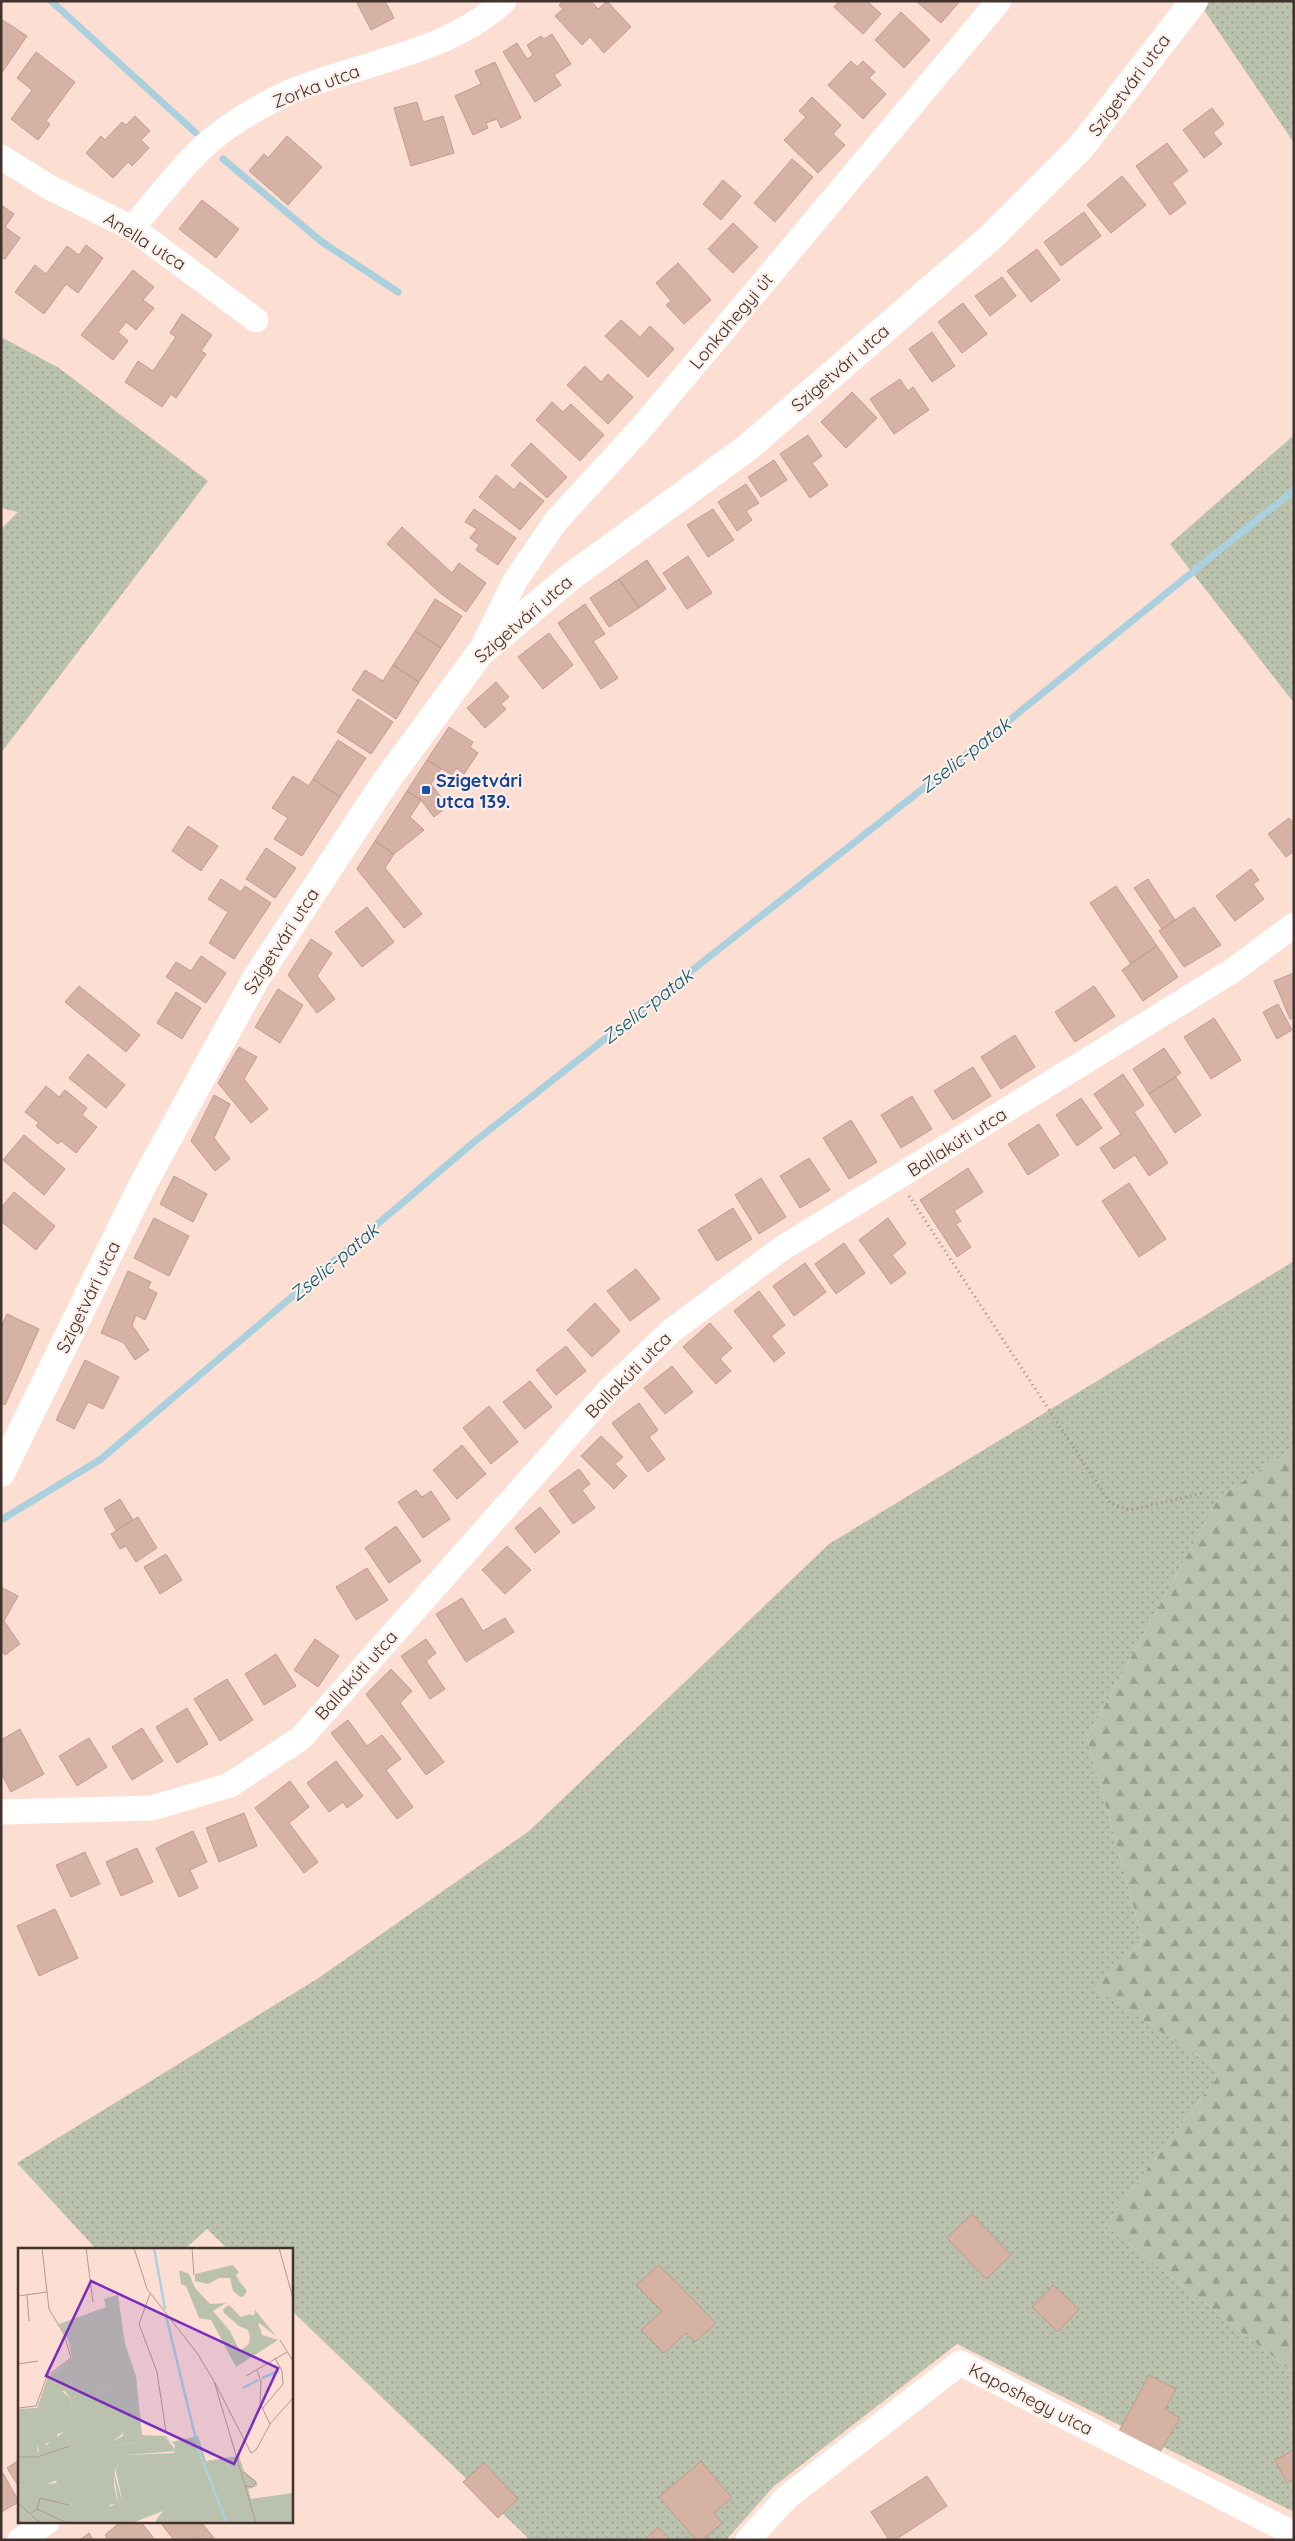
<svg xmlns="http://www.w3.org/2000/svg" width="1295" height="2541" font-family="Quicksand,sans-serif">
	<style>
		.green { fill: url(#green-dots) }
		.forest { fill: url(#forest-firs) }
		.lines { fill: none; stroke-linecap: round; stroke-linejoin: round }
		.stream { stroke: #aad0de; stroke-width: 7 }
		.building { fill: #d6b2a5; stroke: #c09c8f }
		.path { stroke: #a08981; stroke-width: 3; stroke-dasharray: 1 4; stroke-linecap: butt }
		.minor { stroke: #fff; stroke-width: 25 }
		.tertiary { stroke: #fff; stroke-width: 28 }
		.transit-dot { fill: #1a4fb4; stroke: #feefe9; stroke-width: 2 }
		.labels { text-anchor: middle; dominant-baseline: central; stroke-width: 4.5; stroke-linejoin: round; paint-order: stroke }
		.street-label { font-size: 18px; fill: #41322d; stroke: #feefe9 }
		.transit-label { font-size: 18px; font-weight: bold; fill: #164399; stroke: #feefe9; text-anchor: start }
		.water-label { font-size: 19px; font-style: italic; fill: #09586c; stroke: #feefe9 }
		.inset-river { fill: none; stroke: #aad0de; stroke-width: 2.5 }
		.inset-road { fill: none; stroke: #b29991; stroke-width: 1 }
		.view { fill: #7b2cbf; fill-opacity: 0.15; stroke: #7b2cbf; stroke-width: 2.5 }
		.inset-edge { fill: none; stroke: #41322d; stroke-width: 2.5 }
	</style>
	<defs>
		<pattern id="green-dots" width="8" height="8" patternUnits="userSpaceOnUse" patternTransform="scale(1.25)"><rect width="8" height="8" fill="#bac2ad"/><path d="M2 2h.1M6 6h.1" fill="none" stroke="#999e8d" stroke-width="1.8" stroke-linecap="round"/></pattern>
		<pattern id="forest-firs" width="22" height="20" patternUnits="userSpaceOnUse" patternTransform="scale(1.25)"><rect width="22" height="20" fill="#bac2ad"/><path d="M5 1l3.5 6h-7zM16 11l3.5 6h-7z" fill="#999e8d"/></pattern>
	</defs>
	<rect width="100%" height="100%" fill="#fdded3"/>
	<path class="green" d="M1198,1H1294V143Z
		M1,337L59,368L208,481L1,753V529L18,512L1,508Z
		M1294,435V703L1170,544Z
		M1294,1261V1448L1219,1497L1087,1738L1143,1941L1094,1988L1222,2071L1105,2225L1294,2373V2512L957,2344L773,2487L726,2540H530L291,2310V2250H229L207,2229L184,2250H97L17,2163L317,1979L529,1831L829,1544Z"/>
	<path class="forest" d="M1294,1448V2373L1105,2225L1222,2071L1093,1988L1143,1941L1087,1738L1219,1497Z"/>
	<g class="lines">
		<path class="stream" d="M51,1L196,133
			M223,159L322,242L398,292
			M1,1520L101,1459L474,1142L996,731L1294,490"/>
	</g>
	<path class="building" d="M356,1H385L394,18L371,30Z
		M563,1H591L598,9L607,1L631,27L604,53L590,37L582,45L555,16L563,9L559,5Z
		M839,1H867L881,14L863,34L834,7Z
		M916,1H960L941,23Z
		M901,12L930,40L904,68L875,40Z
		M1,19L27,36L1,74Z
		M552,34L571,64L554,75L561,85L535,102L503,52L517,43L527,59L533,55L527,45L541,36L544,39Z
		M36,52L75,82L46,121L50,124L38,140L11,119L32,90L17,78Z
		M851,61L857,67L863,61L875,72L869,78L886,94L863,119L828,85Z
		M495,62L521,118L501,128L497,119L486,123L488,128L473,135L455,96L481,84L475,71Z
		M812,97L841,125L833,134L845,145L818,173L784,140L806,117L799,111Z
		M417,102L423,122L443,116L454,153L411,166L394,108Z
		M1212,108L1224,124L1213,133L1222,144L1204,158L1183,130Z
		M135,116L150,131L141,140L149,148L132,166L128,162L113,178L86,153L101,136L105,140L122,122L126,125Z
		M287,136L322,167L288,205L249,171L264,154L268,158Z
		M1167,143L1188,171L1172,183L1186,203L1170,215L1136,166Z
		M792,159L813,177L775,222L754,203Z
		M1122,176L1146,205L1111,233L1087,205Z
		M723,180L741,196L721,220L703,204Z
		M202,200L239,229L216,258L179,229Z
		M1,205L14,214L5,227L20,238L5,259L1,257Z
		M1084,212L1101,236L1061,266L1044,242Z
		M733,223L758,247L733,273L708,249Z
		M86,245L103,258L78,293L66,284L44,314L15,292L35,265L46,274L67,246L79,255Z
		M1037,249L1060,280L1031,302L1007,271Z
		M678,263L711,300L684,324L666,305L671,301L656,283Z
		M133,270L154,287L143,300L154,308L136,330L126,322L118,332L128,341L113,360L81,335Z
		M1002,277L1016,296L990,316L975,296Z
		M963,303L987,334L962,353L938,322Z
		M182,314L212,335L201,351L206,354L176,398L171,394L162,407L125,382L138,361L153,371L176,337L170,333Z
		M621,320L640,337L650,326L674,349L648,377L605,336Z
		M932,332L955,366L932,382L909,349Z
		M585,366L601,382L608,374L633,397L608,424L567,385Z
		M900,379L908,391L913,387L929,410L894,434L870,399Z
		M852,392L877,418L846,448L821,422Z
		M552,402L563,412L571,404L604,435L580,461L536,420Z
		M808,435L822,456L812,463L828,485L810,498L780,454Z
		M531,443L567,477L547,498L511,465Z
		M774,460L787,480L761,497L748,477Z
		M496,475L514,490L520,482L544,501L520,530L479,497Z
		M746,484L759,503L746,511L752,520L737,531L718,502Z
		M474,509L516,538L498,565L476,550L479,545L470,538L477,529L465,522Z
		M713,509L734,540L708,557L687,525Z
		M402,527L452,573L459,563L486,583L466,612L439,592L387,544Z
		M688,556L712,593L687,609L663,573Z
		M647,560L666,589L639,608L619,579Z
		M619,579L639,608L609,627L590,598Z
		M435,599L462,616L441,648L415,631Z
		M585,604L605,634L593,641L618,678L601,689L558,623Z
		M415,631L441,648L419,682L393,665Z
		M549,633L573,665L543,689L518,657Z
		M393,665L419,682L396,719L352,690L365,670L383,681Z
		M496,682L509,697L501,704L506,709L485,728L467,708Z
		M358,699L393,722L371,754L337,732Z
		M449,727L473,742L470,747L478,753L464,774L456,768L452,775L427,760Z
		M338,740L366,758L340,797L313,779Z
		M427,760L441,769L431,784L448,806L434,817L421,800L407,791Z
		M293,776L309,786L313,779L340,797L302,856L274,839L288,818L272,808Z
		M407,791L421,800L410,817L424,830L394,854L375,841Z
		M1289,818L1294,823V851L1286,857L1268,834Z
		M188,826L218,846L201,871L172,851Z
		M375,841L394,854L385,868L422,914L404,928L357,869Z
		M266,848L296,868L275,898L246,879Z
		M1251,869L1259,880L1253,884L1264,899L1235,921L1216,896Z
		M221,879L241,892L245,886L271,903L234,959L209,943L228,912L208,899Z
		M1148,879L1175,920L1162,929L1134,888Z
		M1116,886L1157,946L1131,964L1090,903Z
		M367,907L394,942L362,967L335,932Z
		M1194,907L1221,945L1184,967L1159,931Z
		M311,939L332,953L317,976L335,999L317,1013L288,975Z
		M1157,946L1178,977L1143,1001L1122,970Z
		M201,956L226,973L206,1003L166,977L176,962L191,971Z
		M1294,973V1017L1290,1019L1274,981Z
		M79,986L140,1035L126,1052L65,1002Z
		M1094,986L1115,1016L1075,1042L1055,1012Z
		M278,989L303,1005L280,1043L255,1027Z
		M176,992L201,1008L182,1039L157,1023Z
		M1278,1004L1292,1030L1277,1039L1263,1012Z
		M1214,1018L1241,1060L1211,1079L1184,1037Z
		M1015,1035L1035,1067L1001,1089L981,1057Z
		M239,1047L257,1057L244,1079L268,1109L251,1123L218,1083Z
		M1164,1048L1181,1073L1149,1094L1133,1069Z
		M88,1054L125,1085L106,1108L69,1078Z
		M973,1067L991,1096L953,1120L934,1091Z
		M1123,1074L1144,1105L1134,1112L1168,1163L1149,1176L1135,1155L1114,1169L1100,1148L1121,1134L1094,1094Z
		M1176,1077L1201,1115L1175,1133L1149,1094Z
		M46,1086L59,1097L65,1090L87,1108L82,1115L97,1127L76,1153L61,1141L58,1144L36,1126L39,1123L25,1112Z
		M214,1095L230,1104L214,1138L230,1159L215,1171L191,1141Z
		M912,1096L932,1129L901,1148L881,1115Z
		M1081,1098L1102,1128L1077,1146L1056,1115Z
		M851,1120L877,1162L849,1179L823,1138Z
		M1039,1124L1059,1155L1028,1175L1008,1144Z
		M24,1135L65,1169L44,1195L3,1160Z
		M809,1158L830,1190L800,1208L780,1176Z
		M968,1168L983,1192L954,1211L961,1221L956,1224L971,1247L957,1257L920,1200Z
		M174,1176L207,1194L193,1222L160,1204Z
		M761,1178L786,1217L759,1234L735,1195Z
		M1129,1183L1166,1239L1139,1257L1102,1201Z
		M14,1192L55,1226L36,1250L1,1221V1208Z
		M733,1208L752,1239L717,1261L698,1230Z
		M154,1218L189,1236L169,1276L134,1258Z
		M888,1218L906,1244L892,1255L906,1273L891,1284L859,1240Z
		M844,1243L865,1273L836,1294L815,1264Z
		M805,1263L826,1292L794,1316L773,1286Z
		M636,1269L660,1299L630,1321L607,1291Z
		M128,1271L151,1282L148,1288L157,1293L145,1320L136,1315L132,1325L149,1350L135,1360L124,1343L101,1333Z
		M759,1291L785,1325L771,1336L785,1353L774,1362L734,1311Z
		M595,1303L620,1331L592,1357L567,1330Z
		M7,1314L39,1329L5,1405L1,1403V1327Z
		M710,1323L732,1348L720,1359L731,1371L716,1384L683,1347Z
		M566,1346L586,1371L556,1395L536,1370Z
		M85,1360L119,1377L103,1409L88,1402L74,1429L56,1420Z
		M672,1366L693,1392L665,1414L644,1388Z
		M530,1381L552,1407L525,1429L503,1402Z
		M639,1403L658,1430L649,1437L665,1459L648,1472L612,1423Z
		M489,1406L518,1442L491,1464L463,1428Z
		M601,1436L623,1457L615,1464L627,1476L614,1489L581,1456Z
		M462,1445L486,1474L457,1499L433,1470Z
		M579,1469L590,1484L582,1490L595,1508L573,1524L549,1491Z
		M416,1490L422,1497L431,1491L450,1519L423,1538L398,1502Z
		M120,1499L133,1520L116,1530L104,1509Z
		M540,1507L560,1532L535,1553L515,1528Z
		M138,1517L157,1548L136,1562L126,1546L120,1549L111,1534Z
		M396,1526L421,1561L389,1583L365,1548Z
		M507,1546L531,1570L505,1594L482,1570Z
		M166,1554L182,1580L160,1594L144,1567Z
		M367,1568L388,1600L356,1620L336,1587Z
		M1,1587L18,1596L4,1621L20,1644L5,1655L1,1650Z
		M462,1598L483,1631L505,1618L514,1632L466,1662L436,1614Z
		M315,1639L339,1656L318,1687L294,1670Z
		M426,1639L436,1653L426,1661L445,1689L430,1699L401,1656Z
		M276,1654L296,1686L264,1705L245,1674Z
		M391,1669L412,1691L400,1703L444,1762L426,1775L366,1694Z
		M227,1679L253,1720L220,1741L194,1699Z
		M187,1708L208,1744L177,1763L156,1727Z
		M348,1720L367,1746L382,1735L401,1759L386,1770L413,1807L397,1819L331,1733Z
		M142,1728L163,1761L132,1780L112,1747Z
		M20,1729L44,1774L11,1792L1,1773V1740Z
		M89,1738L107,1767L77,1786L59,1756Z
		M336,1761L363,1796L347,1808L343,1802L329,1812L307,1783Z
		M290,1781L309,1807L289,1823L318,1862L304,1873L255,1808Z
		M244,1813L257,1846L219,1862L206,1828Z
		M193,1831L207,1862L190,1870L198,1888L179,1897L156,1848Z
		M137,1848L153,1882L121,1896L106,1862Z
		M85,1852L100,1884L71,1897L56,1865Z
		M55,1909L78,1958L39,1976L17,1926Z
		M972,2214L1011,2255L986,2279L947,2238Z
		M659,2265L716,2323L695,2342L686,2333L664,2353L641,2330L662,2311L636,2285Z
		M1053,2285L1079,2309L1058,2332L1032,2307Z
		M1149,2375L1176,2389L1165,2409L1180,2418L1157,2457L1117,2435Z
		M1294,2450V2479L1287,2483L1275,2460Z
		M19,2460V2487L7,2468Z
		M701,2461L732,2498L714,2513L722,2523L702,2540H696L659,2497Z
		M484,2463L518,2499L498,2518L463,2482Z
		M3,2473L19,2502L1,2512V2474Z
		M927,2476L947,2506L895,2540H889L871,2512Z
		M120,2522H141L155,2540H108L105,2535Z
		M160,2522H201L214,2538L174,2540Z
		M658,2527L671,2540H645Z
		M89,2533L93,2540H80Z"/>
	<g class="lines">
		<path class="path" d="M909,1196L1110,1503L1130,1510L1203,1493"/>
		<path class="minor" d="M1,157L49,187L132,228L256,320
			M132,228C153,204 172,179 194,156C218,130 260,105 292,91C363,62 446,54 504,1
			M480,652L515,581L556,521L643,426L999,1
			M1,1812L152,1808L230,1785L301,1738L609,1390L671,1331L781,1249L1232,971L1294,925
			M20,2540L47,2522
			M748,2540L786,2498L960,2363L1294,2534"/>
		<path class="tertiary" d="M1,1473L143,1184L255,980L384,784L480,653L569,578L747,448L991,237L1081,147L1194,1"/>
	</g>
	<rect class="transit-dot" x="421" y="785" width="10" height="10" rx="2.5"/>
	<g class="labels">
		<g class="street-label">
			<text transform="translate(1129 85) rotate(-53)">Szigetvári utca</text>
			<text transform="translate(316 86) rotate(-21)">Zorka utca</text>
			<text transform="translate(145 241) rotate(32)">Anella utca</text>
			<text transform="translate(731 321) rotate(-50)">Lonkahegyi út</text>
			<text transform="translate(840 368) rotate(-41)">Szigetvári utca</text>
			<text transform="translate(523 619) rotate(-41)">Szigetvári utca</text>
			<text transform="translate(281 941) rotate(-57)">Szigetvári utca</text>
			<text transform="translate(957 1142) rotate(-32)">Ballakúti utca</text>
			<text transform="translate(88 1297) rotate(-64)">Szigetvári utca</text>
			<text transform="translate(628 1375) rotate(-45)">Ballakúti utca</text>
			<text transform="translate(356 1675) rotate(-48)">Ballakúti utca</text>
			<text transform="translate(1031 2399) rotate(27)">Kaposhegy utca</text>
		</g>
		<g class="transit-label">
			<text x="436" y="780">Szigetvári<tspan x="436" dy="21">utca 139.</tspan></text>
		</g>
		<g class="water-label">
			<text transform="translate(965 755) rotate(-38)">Zselic-patak</text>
			<text transform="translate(647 1006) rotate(-38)">Zselic-patak</text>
			<text transform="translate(334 1262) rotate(-40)">Zselic-patak</text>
		</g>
	</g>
	<g transform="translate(18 2248)">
		<rect width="275" height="275" fill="#fdded3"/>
		<path d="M215,17L221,24L218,27L222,34L229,43L226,48L222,49L215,43L212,30H201L190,36L177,33V26ZM161,22L171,26L177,40L192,56L208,55L195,63L212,83L222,103L231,96L232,89L230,82L221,78L206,65L205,61L211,57L223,69L232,66L236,68L237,62L258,88L240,74L244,87L260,92L218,119L193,72L181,70L168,38L163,36ZM100,47L107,96L118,128L124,187L148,188L154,194L180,188L188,213L221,208L226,223L239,234V238L230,241L240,275H136L145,263L114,275H19L0,257V161L19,160L30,129L54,110L50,92L41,76L88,59L86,51ZM78,138L95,141L106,180L105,188L93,194L96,198L120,194L128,188H147L157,197L156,205L109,207L99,218L105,256L95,220L100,254L84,264L71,262L50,248L44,237L29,236L52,227L48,211L53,199L45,184L20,204L19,197L16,196L17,179L25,178L29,172L51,163L54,152L44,143Z" fill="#bac2ad" fill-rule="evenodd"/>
		<path d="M58,125L66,139L76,132L78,138L95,141L108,159L109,182L94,194L96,198L120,194L128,188H147L158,203L109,207L99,218L107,255L105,256L97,219L96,238L100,255L92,257L94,266L86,269L84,264L59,262V258L51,255L50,248L42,247L43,237L25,236L38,235L39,230L52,227L45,214L48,211L46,204L53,199L45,184L39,186V194L28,195L27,203L22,205L19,197H16V188H9L8,173H16L17,179L24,178L31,162L51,163L54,152L40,135ZM0,257L19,275H0Z" fill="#bac2ad"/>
		<path d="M275,245V274L240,275L232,251Z" fill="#bac2ad"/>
		<path class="inset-river" d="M136,0L147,61M148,68L181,204L209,275M244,130L261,123M225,140L240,132"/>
		<path class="inset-road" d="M68,0L75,54M116,0L129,41L179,105L196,133L238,275M174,0L176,27M261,0L275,50M132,46L121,76L139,124L148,184M9,47L11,73M0,48L29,44M262,92L275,113M0,116L20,113M239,122L243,134L242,155L252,176M228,128L269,104M197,135L233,205L238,202L252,176L275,150M0,160L18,158L29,128L53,110L46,86L31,61L24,0M244,161L265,136L264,123L257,110M0,209H19L52,198M225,224L238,234L235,239L227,238M0,255L22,275M19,261L49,275M13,265L19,261L22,250L51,257"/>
		<path class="view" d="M73,33L260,120L216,216L28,128Z"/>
		<rect width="275" height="275" class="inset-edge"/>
	</g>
	<rect width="1295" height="2541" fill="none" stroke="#41322d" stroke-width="5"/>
</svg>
